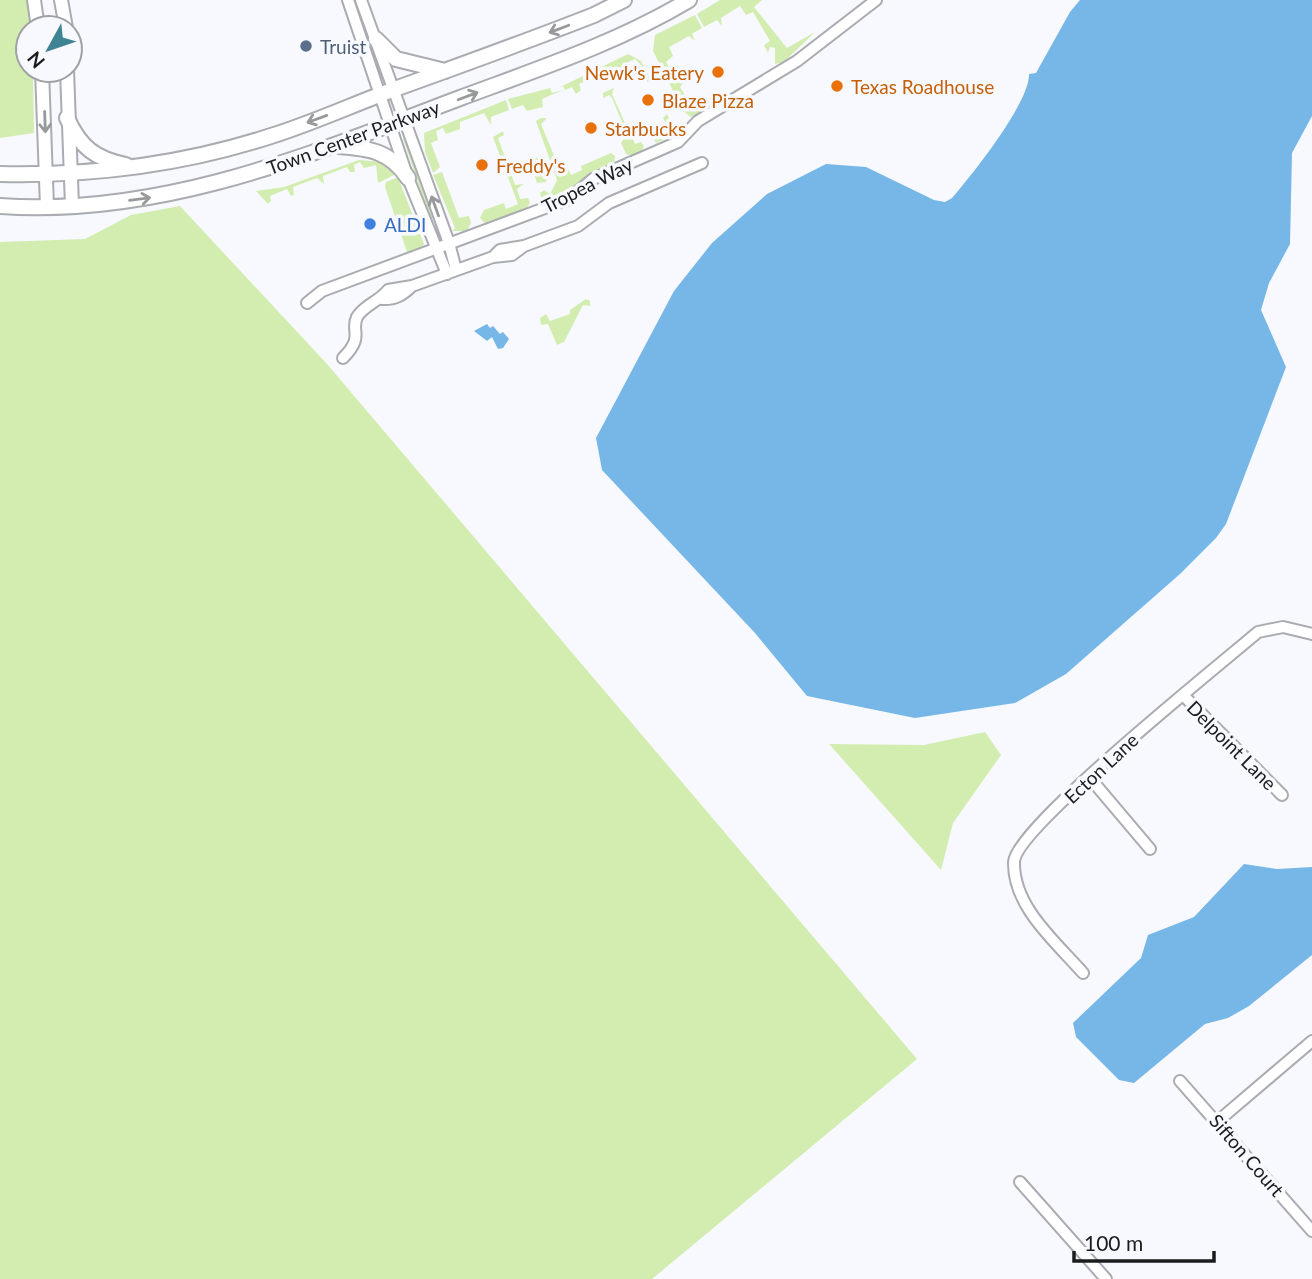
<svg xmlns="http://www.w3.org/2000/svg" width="1312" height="1279" font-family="Lato,sans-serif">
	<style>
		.green { fill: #d3edb0 }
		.water { fill: #76b7e7 }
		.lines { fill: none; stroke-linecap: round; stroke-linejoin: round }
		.minor-casing { stroke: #aaacb1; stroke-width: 14 }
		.tertiary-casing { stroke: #aaacb1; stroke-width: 16 }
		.secondary-casing { stroke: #aaacb1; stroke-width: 18 }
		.minor { stroke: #fff; stroke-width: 10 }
		.tertiary { stroke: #fff; stroke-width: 12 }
		.secondary { stroke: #fff; stroke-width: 14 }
		.oneway { stroke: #98999a }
		.service-dot { fill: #5c6f8a; stroke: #f7f9ff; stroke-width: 2.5 }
		.food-dot { fill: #e8710a; stroke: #f7f9ff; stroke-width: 2.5 }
		.shop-dot { fill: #3f7fe0; stroke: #f7f9ff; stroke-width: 2.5 }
		.labels { text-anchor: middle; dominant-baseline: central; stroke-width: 7; stroke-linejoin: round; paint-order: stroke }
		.service-label { font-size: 19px; fill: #4e5e75; stroke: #f7f9ff; text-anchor: start }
		.food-label { font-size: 19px; fill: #c56008; stroke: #f7f9ff; text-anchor: start }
		.street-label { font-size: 19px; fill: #1b1c1e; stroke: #f7f9ff }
		.shop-label { font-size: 19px; fill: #366cbe; stroke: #f7f9ff; text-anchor: start }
	</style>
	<rect width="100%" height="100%" fill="#f7f9ff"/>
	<path class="green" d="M0,0H28L32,24V28H28V70H33L34,133L0,138Z
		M720,0H762L754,7L787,48L815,32L784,62L775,64V48L770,47L768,53L764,45L770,41L753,12L746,15L740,6L721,18L722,26L717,20L704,27L697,14Z
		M695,15L702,28L692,34L695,41L689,36L669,47L673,56L666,62L677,82L685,81L680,87L690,103L696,101L701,107L700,113L691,117L683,111L653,51L655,35Z
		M628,54L641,61L651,80L647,82L641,65L635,59L622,65L624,73L617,75L613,69L579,84L581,90L576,94L572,87L565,90L563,86L554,90Z
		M550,88L552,93L563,90L542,99L543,107L527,111L523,105L512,109L508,99Z
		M614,88L612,94L629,132H638L632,137L635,144L641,142L644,146L641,153L633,156L626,154L621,143L627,134L612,98L609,95L603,98V93Z
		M506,100L509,110L491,117V125L484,113L460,122V129L446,134L443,128L436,131L438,140L431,143L440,167L433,173L425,152L424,133Z
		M667,114L677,134L656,143L654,139L671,132L663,118Z
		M541,118H547L541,124L560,170L567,167L571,175L582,170L581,166L611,153L615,156L614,163L588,174L566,194L542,200L540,193L544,190L550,194L557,180L536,121Z
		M503,131L504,135L498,138L507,163L515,161L509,167L515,185L524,184L517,189L520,199L528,198L530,203L526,209L485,223L480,218L484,210L504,203L506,209L518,204L493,137Z
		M403,139H404L433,219L430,218Z
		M528,154L531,160L542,156L548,175L546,182L537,183Z
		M359,160L382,162L396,174L378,183L376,165L364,168L360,162L354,165L355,172H350L347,167L323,176L324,184L317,178L293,187L294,195L291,196L287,189L270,196L271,201L268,204L256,191L284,187Z
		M442,172L459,218L469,216L471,223L467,231H452L455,228L433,175Z
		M398,177L424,244L420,250L369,267L407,252L385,187L386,182Z
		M180,206L327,364L917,1059L652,1279H0V242L85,239L131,215Z
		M586,299L590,301V306L583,305L564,342L557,345L548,324L541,325L540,318L546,314L550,321L570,314V310Z
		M985,732L1001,755L953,823L941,870L829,744L924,745Z"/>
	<path class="water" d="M1080,0H1312V116L1292,153L1290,244L1269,283L1261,310L1286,367L1226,524L1216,538L1180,574L1066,674L1015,703L915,718L807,696L755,633L602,470L596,438L674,291L712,243L767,194L826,164L866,167L934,200L945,202L952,198C972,175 1030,102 1029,74L1036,73L1070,12Z
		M487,324L490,328L493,326L500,334L503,332L509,339L503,348L498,349L492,337L487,341L474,331Z
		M1244,864L1277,869L1312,867V955L1249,1006L1228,1018L1205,1024L1134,1083L1119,1080L1076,1037L1073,1023L1141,958L1148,935L1194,917Z"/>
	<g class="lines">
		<g class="minor-casing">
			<path id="minor" d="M348,0L408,178L447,274
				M361,0L449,243L456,270
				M493,257L512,255L524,246
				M382,299C395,300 403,295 412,286L493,257L500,250L524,246L578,226L609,203L702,163
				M307,303L322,291L569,199L593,179L678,142L698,121L797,61L876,0
				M343,358C365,336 350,331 357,317C364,305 380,301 388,290L412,286
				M1183,695L1282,795
				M1090,778L1150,849
				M1083,973C1056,942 1013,907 1014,862C1015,828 1222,663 1258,632L1283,627L1312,634
				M1180,1081L1312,1231
				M1218,1121L1312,1041
				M1020,1182L1106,1279"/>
		</g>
		<g class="tertiary-casing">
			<path id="tertiary" d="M34,0L38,28
				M61,0L66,28
				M42,70L47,207
				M67,70L72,206"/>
		</g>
		<g class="secondary-casing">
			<path id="secondary" d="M376,39L396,59L445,71
				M67,118C80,147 95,159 126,165
				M338,146C369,148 390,151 408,178
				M0,174C93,176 182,165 271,136C313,123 354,104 395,89C461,65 528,41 594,15L624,0
				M0,206C162,217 312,154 460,98C538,69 617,43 689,0"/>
		</g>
		<use href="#minor" class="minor"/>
		<use href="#tertiary" class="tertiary"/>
		<use href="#secondary" class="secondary"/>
	</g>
	<defs><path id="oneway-shaft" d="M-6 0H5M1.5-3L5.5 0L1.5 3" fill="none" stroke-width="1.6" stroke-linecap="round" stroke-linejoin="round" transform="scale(1.75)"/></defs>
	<g class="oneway">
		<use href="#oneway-shaft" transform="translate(559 29) rotate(159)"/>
		<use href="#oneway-shaft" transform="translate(468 96) rotate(-21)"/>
		<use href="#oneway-shaft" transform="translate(317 119) rotate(160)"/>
		<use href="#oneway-shaft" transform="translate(45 122) rotate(88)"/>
		<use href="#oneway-shaft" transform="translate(140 199) rotate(-7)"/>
		<use href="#oneway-shaft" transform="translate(435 206) rotate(-110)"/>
	</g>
	<circle class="service-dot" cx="306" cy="46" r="7"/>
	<g class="food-dot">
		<circle cx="718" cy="72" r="7"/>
		<circle cx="837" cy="86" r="7"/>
		<circle cx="648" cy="100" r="7"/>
		<circle cx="591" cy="128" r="7"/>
		<circle cx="482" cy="165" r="7"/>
	</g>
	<circle class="shop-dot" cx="370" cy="224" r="7"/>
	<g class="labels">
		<g class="service-label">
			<text x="320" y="46">Truist</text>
		</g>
		<g class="food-label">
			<text x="704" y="72" text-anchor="end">Newk's Eatery</text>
			<text x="851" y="86">Texas Roadhouse</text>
			<text x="662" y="100">Blaze Pizza</text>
			<text x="605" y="128">Starbucks</text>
			<text x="496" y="165">Freddy's</text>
		</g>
		<g class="street-label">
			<text transform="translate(353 137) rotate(-20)">Town Center Parkway</text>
			<text transform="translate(587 185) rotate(-27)">Tropea Way</text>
			<text transform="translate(1232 745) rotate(45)">Delpoint Lane</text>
			<text transform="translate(1101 768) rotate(-43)">Ecton Lane</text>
			<text transform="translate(1247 1155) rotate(49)">Sifton Court</text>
		</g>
		<g class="shop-label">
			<text x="384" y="224">ALDI</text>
		</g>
	</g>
	<g transform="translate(49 49) rotate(230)"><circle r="33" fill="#f7f9ff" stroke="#9fa1a5" stroke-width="2"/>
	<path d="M0-5L12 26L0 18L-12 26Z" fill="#408493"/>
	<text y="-10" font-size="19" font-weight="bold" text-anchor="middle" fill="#1b1c1e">N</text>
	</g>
	<path d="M1074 1251v10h140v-10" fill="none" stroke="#1b1c1e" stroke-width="3.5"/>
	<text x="1084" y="1251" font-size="21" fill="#1b1c1e" stroke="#f7f9ff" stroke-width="5" paint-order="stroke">100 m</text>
</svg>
